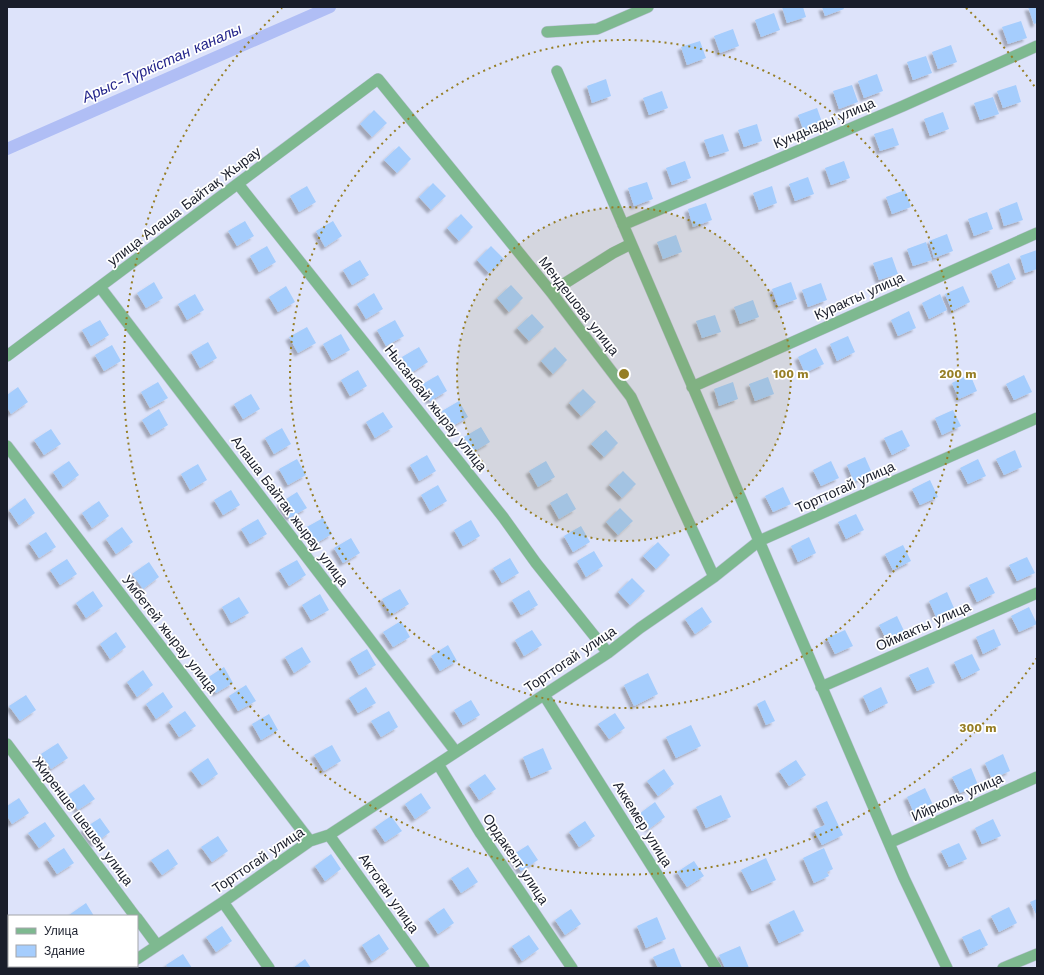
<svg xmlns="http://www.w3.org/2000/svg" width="1044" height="975" font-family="'Work Sans',sans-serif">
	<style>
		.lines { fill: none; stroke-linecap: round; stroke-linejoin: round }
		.canal { stroke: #b0bef5; stroke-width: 12 }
		.building { fill: #a5cdfd; filter: url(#shadow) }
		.street-casing { stroke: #bac0d5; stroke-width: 12 }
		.street { stroke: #7eb990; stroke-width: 11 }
		.ring { fill: none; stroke: #967e25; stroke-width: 2; stroke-dasharray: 2 4 }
		.labels { text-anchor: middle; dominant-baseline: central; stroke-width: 3.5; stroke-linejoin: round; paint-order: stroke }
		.street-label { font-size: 14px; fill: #1a1e2b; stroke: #fff }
		.water-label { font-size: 15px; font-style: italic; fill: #24258b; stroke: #fff }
		.centre { fill: #967e25; stroke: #fff; stroke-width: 2 }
		.ring-label { font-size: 12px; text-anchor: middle; font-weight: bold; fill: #967e25; stroke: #fff; stroke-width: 3.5; stroke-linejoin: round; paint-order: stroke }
	</style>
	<defs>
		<filter id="shadow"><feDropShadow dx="-3.5" dy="3.5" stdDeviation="1" flood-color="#0004"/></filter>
	</defs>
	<rect width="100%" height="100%" fill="#dde3fa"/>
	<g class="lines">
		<path class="canal" d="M7,149L330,7"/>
	</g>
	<path class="building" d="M782,7H803L806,17L787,23Z
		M822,7H843L844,9L825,16Z
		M1028,7H1037V23L1034,24Z
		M774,13L780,30L761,37L755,20Z
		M1021,21L1027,38L1008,44L1002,27Z
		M733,29L739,46L720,53L714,36Z
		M700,41L706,58L687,65L681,47Z
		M951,45L957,62L938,69L932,52Z
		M926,56L932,73L913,80L907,62Z
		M877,74L883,91L864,98L858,81Z
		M606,79L611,96L592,103L587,86Z
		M852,85L858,102L839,109L833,91Z
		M1016,85L1021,102L1003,108L997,91Z
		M662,91L668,108L649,115L643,98Z
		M993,97L999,114L980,120L974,103Z
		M817,108L823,125L804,132L798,115Z
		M374,110L387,123L372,137L360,124Z
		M943,112L949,129L930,136L924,119Z
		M757,124L762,141L744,147L738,130Z
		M893,128L899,145L880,151L874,134Z
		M723,134L729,151L710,157L704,140Z
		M399,146L411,159L397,173L384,160Z
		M685,161L691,178L672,185L666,168Z
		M844,161L850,178L831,185L825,168Z
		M808,177L814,194L795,201L789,184Z
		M647,182L653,199L634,206L628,188Z
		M433,183L446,196L431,210L419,197Z
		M307,186L316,202L299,212L290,196Z
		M772,186L777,203L759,210L753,193Z
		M905,190L911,207L892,214L886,197Z
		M1017,202L1023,220L1004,226L999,209Z
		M706,203L712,220L693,227L688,209Z
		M987,212L993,229L974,236L968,219Z
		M461,214L473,227L459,241L447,228Z
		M245,221L254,236L237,246L228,231Z
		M333,221L342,236L325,247L316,231Z
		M947,234L953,251L934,258L929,241Z
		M676,235L682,252L663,259L657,242Z
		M926,242L932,260L913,266L907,249Z
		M267,246L276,262L259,272L250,256Z
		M491,246L504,259L489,273L477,260Z
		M1037,250V269L1025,273L1020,256Z
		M892,257L898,274L879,280L873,263Z
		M360,260L369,275L352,285L343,270Z
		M1009,263L1016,279L998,288L991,271Z
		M154,282L163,298L146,308L137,293Z
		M791,282L797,299L778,306L772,289Z
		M821,283L827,300L808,307L802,290Z
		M511,285L523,298L509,312L497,298Z
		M286,286L295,302L278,312L269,297Z
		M963,286L970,302L952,311L945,294Z
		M374,293L383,309L366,319L357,304Z
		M195,294L204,310L187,320L178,304Z
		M940,294L947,310L929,319L922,303Z
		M753,300L759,317L740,324L734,307Z
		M909,311L916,328L898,336L891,320Z
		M532,314L544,327L529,341L517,328Z
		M715,315L721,332L702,338L696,321Z
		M100,320L109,335L91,346L82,330Z
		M395,320L404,336L386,346L377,330Z
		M307,327L316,343L298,353L289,337Z
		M341,334L350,350L332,360L323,344Z
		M848,336L855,352L837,361L830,344Z
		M208,342L217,358L200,368L191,352Z
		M112,345L121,361L104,371L95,355Z
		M419,347L428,362L411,373L402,357Z
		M555,347L567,360L553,374L541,361Z
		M816,348L824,364L805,373L798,357Z
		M358,370L367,386L350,396L341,380Z
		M970,374L977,391L959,399L952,383Z
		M438,375L447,391L430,401L421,385Z
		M1024,375L1032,392L1014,400L1006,384Z
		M768,377L774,394L755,401L749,384Z
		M158,382L168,398L150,408L141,392Z
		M733,382L738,399L719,406L714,389Z
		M18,387L28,402L11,414L7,407V395Z
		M583,389L596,402L581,416L569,403Z
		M251,394L260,409L243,419L234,404Z
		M459,401L468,417L451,427L442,411Z
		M159,409L168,425L151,435L142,420Z
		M953,410L961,426L942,435L935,418Z
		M383,412L393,427L375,438L366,422Z
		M481,427L490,442L473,452L464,437Z
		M282,428L291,444L274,454L265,438Z
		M51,429L61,444L44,455L34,440Z
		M606,430L618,443L604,457L591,444Z
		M902,430L910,446L892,455L884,438Z
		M1015,450L1022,467L1004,475L996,459Z
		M427,455L436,471L419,481L410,465Z
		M865,457L872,473L854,482L847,465Z
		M297,459L306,475L288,485L279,469Z
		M978,459L986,476L968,484L960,468Z
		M69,461L79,475L63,487L53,472Z
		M546,461L555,477L538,487L529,471Z
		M831,461L839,478L821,486L813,470Z
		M198,464L207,480L190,490L181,474Z
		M623,471L636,484L622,498L609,485Z
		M930,480L938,497L920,505L912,489Z
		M438,485L447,501L430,511L421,495Z
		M783,487L791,504L773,512L765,496Z
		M231,490L240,505L223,515L214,500Z
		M297,492L307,508L289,518L280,503Z
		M567,493L576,509L559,519L550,503Z
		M25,498L35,513L19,525L9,510Z
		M99,501L109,516L92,528L82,513Z
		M620,508L633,521L618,535L606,522Z
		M856,514L864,530L846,539L838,522Z
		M323,518L332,534L315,544L305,528Z
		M258,519L267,534L250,544L241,529Z
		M471,520L480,536L463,546L454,530Z
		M581,526L590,542L573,552L564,536Z
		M122,527L133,542L116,554L106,539Z
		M46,532L56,547L39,558L29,543Z
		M809,537L816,553L798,562L791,546Z
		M351,538L360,553L343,563L334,548Z
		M658,542L670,555L656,569L643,556Z
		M903,545L911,561L893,570L885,554Z
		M594,551L603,566L586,577L577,561Z
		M1027,557L1035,573L1017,581L1009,565Z
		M510,558L519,573L502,583L493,568Z
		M67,559L77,574L60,585L50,570Z
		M297,560L306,575L289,586L279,570Z
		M149,562L159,577L143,589L132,574Z
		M987,577L995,593L977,602L969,585Z
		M632,578L645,591L630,605L618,592Z
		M400,589L409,604L391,615L382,599Z
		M529,590L538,605L521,615L512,600Z
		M93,591L103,606L86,618L76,603Z
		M947,592L954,608L936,617L929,601Z
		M320,594L329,610L311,620L302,605Z
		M239,597L249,613L231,623L222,607Z
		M702,607L712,622L695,634L685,619Z
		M1029,607L1037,624L1019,632L1011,616Z
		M897,616L905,633L887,641L879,625Z
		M401,621L410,637L393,647L383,632Z
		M994,629L1001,645L983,654L976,637Z
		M532,630L542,645L524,656L515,640Z
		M845,630L853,646L835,654L827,638Z
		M116,632L126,647L110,659L100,644Z
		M448,645L457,661L440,671L431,656Z
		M302,647L311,662L294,673L285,657Z
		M367,649L376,665L359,675L350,659Z
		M972,654L980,670L962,679L954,662Z
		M224,667L233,683L216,693L207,678Z
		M928,667L935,683L917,691L909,675Z
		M143,670L153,685L137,697L127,682Z
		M648,673L658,694L634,706L624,685Z
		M246,685L256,701L238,711L229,696Z
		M366,687L376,703L358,713L349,698Z
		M881,687L888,703L870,712L863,696Z
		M163,692L173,707L156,719L146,704Z
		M26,695L36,710L20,721L9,706Z
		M471,700L480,715L463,725L454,710Z
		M765,700L775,721L766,725L757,704Z
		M185,711L196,726L179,737L169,722Z
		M389,711L398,727L381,737L371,721Z
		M615,713L625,728L609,739L598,724Z
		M269,714L278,730L261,740L252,724Z
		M691,725L701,746L676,758L666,737Z
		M58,743L68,758L51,769L41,754Z
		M332,745L341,761L324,771L314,755Z
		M543,748L552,769L531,778L523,757Z
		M1003,754L1010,771L992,779L985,763Z
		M208,758L218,774L202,785L191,770Z
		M796,760L806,775L789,786L779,771Z
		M971,768L978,785L960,793L952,777Z
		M664,769L674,784L658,796L647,781Z
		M485,774L496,789L479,800L469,785Z
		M84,784L95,799L78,810L68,795Z
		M925,788L933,805L914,813L907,797Z
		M421,793L431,808L415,819L405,804Z
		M721,795L731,817L706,828L696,807Z
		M19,798L29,813L12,824L7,816V806Z
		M827,801L843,835L822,845L814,830L825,825L816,806Z
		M655,802L665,817L649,829L639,814Z
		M391,816L402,831L385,842L375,827Z
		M100,818L110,832L94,844L83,829Z
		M993,819L1001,836L982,844L975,828Z
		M585,821L595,836L579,847L569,832Z
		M45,822L55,836L39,848L28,833Z
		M218,836L228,851L212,862L201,847Z
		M959,843L967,859L949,867L941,851Z
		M528,845L538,860L521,871L511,856Z
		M64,848L74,863L57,874L47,859Z
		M824,848L833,869L827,872L829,876L814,883L803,858Z
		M168,849L178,864L162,875L151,860Z
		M331,854L341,869L325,881L315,866Z
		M766,858L776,880L752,891L741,870Z
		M694,861L704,876L687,887L677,872Z
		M468,867L478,882L461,893L451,878Z
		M1037,899V916L1030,902Z
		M86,903L94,916H70L69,915Z
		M1009,907L1017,923L999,932L991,916Z
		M444,908L454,923L438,934L428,919Z
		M571,909L581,924L565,935L555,920Z
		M794,910L804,931L779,943L769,922Z
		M657,917L666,939L646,948L637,926Z
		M222,926L232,941L216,952L206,937Z
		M980,929L988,945L970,954L962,937Z
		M379,934L389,949L372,961L362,945Z
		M529,935L539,949L522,961L512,946Z
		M740,946L749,968H725L719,955Z
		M674,948L682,968H658L653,957Z
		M183,954L192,968H168L166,965Z
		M305,959L311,968H293Z"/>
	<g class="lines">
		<g class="street-casing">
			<path id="street" d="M547,32L597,29L648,7
				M557,71L904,878L947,968
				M238,184L503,517L536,563L608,653
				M623,225L903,106L1037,46
				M100,287L456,752
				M551,292L613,253L631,244
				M7,356L378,79L551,292L631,397L714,577
				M692,387L1037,233
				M7,446L310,841
				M821,687L1037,593
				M544,695L716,968
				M7,744L135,916
				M438,764L481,834L572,968
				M329,835L424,968
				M889,843L1037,777
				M223,902L269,968
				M137,918L157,945
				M137,959L223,902L310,841L329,835L608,653L640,628L714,577L759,541L1037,418
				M123,968L126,966
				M1003,968L1037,954"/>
		</g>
		<use href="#street" class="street"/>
	</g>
	<circle cx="624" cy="374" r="167" fill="#967e25" fill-opacity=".12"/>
	<g class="ring">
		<circle cx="624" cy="374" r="167"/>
		<circle cx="624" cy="374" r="334"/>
		<path d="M1037 658A501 501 0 1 1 282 8M966 8A501 501 0 0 1 1037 90"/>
	</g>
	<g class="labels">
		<g class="street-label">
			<text transform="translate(824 123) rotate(-23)">Кундызды улица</text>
			<text transform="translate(184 206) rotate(-37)">улица Алаша Байтақ Жырау</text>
			<text transform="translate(859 296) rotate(-24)">Куракты улица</text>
			<text transform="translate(579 306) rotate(52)">Мендешова улица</text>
			<text transform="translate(436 408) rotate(52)">Нысанбай жырау улица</text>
			<text transform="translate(845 487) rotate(-24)">Торттогай улица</text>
			<text transform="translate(290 511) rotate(53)">Алаша Байтак жырау улица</text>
			<text transform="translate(923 626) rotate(-24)">Оймакты улица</text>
			<text transform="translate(170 634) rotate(52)">Умбетей жырау улица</text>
			<text transform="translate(570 659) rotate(-34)">Торттогай улица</text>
			<text transform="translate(957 797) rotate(-24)">Ийрколь улица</text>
			<text transform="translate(83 821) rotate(53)">Жиренше шешен улица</text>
			<text transform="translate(643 824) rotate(58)">Аккемер улица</text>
			<text transform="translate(516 859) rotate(56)">Ордакент улица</text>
			<text transform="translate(258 860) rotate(-34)">Торттогай улица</text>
			<text transform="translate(389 893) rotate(55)">Актоган улица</text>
		</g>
		<g class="water-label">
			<text transform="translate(162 63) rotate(-24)">Арыс-Түркістан каналы</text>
		</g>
	</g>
	<circle cx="624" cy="374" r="6" class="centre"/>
	<g class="ring-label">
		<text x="791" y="378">100 m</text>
		<text x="958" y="378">200 m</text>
		<text x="978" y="732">300 m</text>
	</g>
	<rect width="1044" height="975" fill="none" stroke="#1a1e2b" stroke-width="16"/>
	<rect x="8" y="915" width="130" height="52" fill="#ffffff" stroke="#a3a5aa"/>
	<rect x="16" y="928" width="20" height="6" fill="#7eb990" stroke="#a3a5aa"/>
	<text x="44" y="935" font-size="12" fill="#1a1e2b">Улица</text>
	<rect x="16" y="945" width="20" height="12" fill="#a5cdfd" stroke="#a3a5aa"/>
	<text x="44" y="955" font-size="12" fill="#1a1e2b">Здание</text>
</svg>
